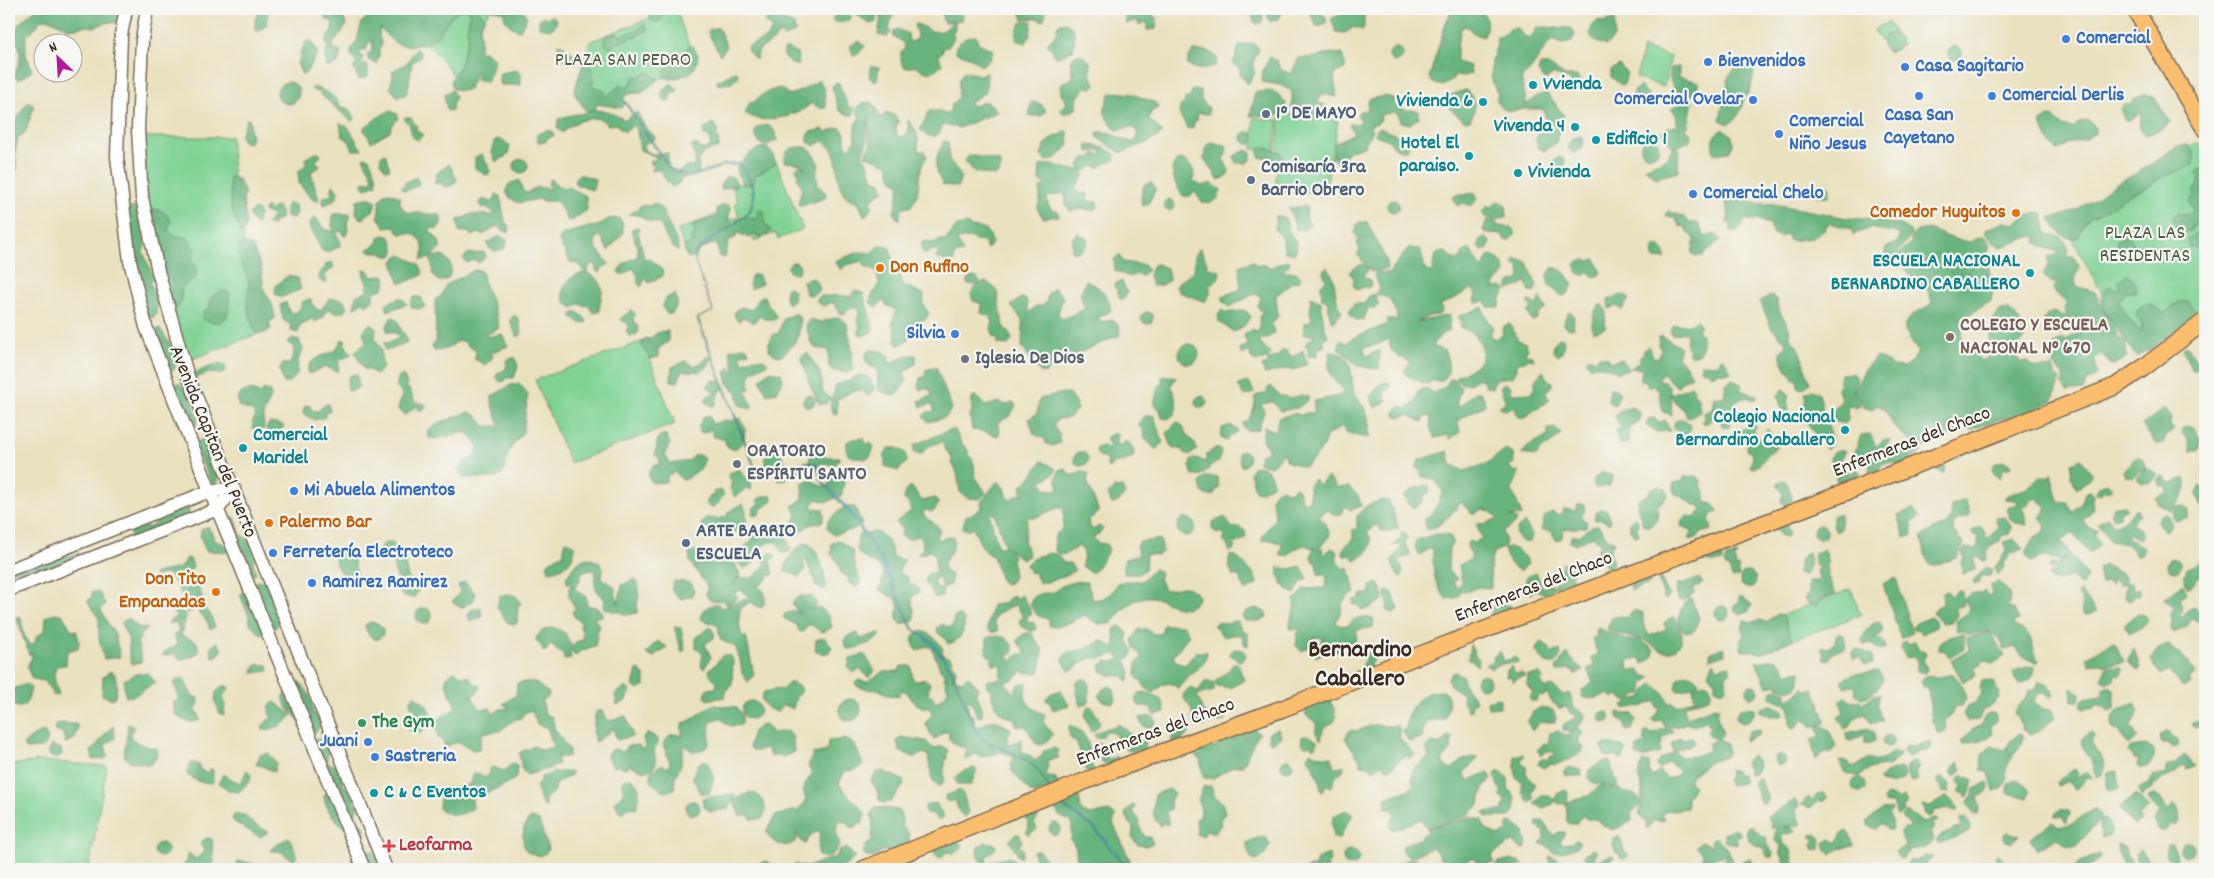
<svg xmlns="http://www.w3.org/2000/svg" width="2214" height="878" font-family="Dekko,sans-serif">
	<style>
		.green { fill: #7fd294; stroke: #5d7e59 }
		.forest { fill: #67b47e; stroke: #516f4e; fill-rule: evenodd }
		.water { fill: #4ab6c6; stroke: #427072 }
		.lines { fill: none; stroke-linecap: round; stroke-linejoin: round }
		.minor-casing { stroke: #786a56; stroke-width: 15 }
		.major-casing { stroke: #786a56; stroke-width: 19 }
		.minor { stroke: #fff; stroke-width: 12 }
		.major { stroke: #fbbd6e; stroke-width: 16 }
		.shop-dot { fill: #3f7fe0; stroke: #f6f6f2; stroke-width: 2 }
		.culture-dot { fill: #0f9aa8; stroke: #f6f6f2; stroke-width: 2 }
		.service-dot { fill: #5c6f8a; stroke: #f6f6f2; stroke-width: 2 }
		.food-dot { fill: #e8710a; stroke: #f6f6f2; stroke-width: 2 }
		.education-dot { fill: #8d6e63; stroke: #f6f6f2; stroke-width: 2 }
		.worship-dot { fill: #6b7280; stroke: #f6f6f2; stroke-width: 2 }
		.leisure-dot { fill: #2e9e5b; stroke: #f6f6f2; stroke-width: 2 }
		.health-dot { fill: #e0444e; stroke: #f6f6f2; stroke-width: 2 }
		.labels { text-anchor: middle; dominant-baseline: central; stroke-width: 4.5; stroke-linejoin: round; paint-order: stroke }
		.shop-label { font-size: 20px; font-weight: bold; fill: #366cbe; stroke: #f6f6f2; text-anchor: start }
		.park-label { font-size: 20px; fill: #4f5c41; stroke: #f6f6f2 }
		.culture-label { font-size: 20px; font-weight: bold; fill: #0d838f; stroke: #f6f6f2; text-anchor: start }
		.service-label { font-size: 20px; font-weight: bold; fill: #4e5e75; stroke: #f6f6f2; text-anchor: start }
		.food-label { font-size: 20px; font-weight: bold; fill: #c56008; stroke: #f6f6f2; text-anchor: end }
		.education-label { font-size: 20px; font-weight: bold; fill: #785e54; stroke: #f6f6f2; text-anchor: start }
		.worship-label { font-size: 20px; font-weight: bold; fill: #5b616d; stroke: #f6f6f2; text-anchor: start }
		.street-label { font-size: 20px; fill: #3b2a1e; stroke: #f6f6f2 }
		.leisure-label { font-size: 20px; font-weight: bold; fill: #27864d; stroke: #f6f6f2; text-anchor: start }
		.health-label { font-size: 20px; font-weight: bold; fill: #be3a42; stroke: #f6f6f2; text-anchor: start }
		.district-label { font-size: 25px; font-weight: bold; fill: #3b2a1e; stroke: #f6f6f2 }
	</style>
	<rect width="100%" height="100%" fill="#f6f6f2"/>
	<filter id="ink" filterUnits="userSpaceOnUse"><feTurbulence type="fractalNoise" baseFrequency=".02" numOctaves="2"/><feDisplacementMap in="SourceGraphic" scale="10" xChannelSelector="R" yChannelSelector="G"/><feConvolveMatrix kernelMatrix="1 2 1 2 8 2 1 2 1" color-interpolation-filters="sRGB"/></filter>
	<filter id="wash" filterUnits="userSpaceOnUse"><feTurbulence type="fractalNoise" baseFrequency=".0096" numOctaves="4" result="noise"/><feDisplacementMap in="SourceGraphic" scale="20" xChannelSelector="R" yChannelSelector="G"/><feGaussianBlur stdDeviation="1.12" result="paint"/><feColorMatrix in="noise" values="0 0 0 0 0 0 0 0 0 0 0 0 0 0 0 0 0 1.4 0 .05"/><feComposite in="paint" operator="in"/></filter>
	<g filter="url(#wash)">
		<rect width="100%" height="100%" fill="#eae1bf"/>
		<path class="green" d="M383,9H491L485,17L467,53L470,89L463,91C444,57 416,30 383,9Z
			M674,9H676L696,64L587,109C581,81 578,68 591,41Z
			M1888,22L1902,45L1889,53L1874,30Z
			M1643,48L1671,57L1664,87L1636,78Z
			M1280,112L1338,121L1325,193L1275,192Z
			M1254,118L1278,120L1275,151L1252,149Z
			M145,137H231L233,173L244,240L271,329L189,360C167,288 141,213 145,137Z
			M2198,142L2205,153V303L2137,357L2064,224Z
			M776,161L803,229L778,239L775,233L754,241L746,221L733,227L737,237L717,245L715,243L687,256L678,230L726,211L730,220L739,217L735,204L738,203L732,187L744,182L737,165L747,162Z
			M643,341L675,424L570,463L535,380Z
			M1851,589L1861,615L1792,640L1783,615Z
			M41,761L107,766L89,869H9V765Z"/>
		<path class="forest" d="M35,9H134L132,20L126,24L109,22L94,27L86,26L70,29L49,19L39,20L38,25L26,36V55L32,68L31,72L18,80L15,77C15,68 22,61 20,51C20,46 17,44 15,40C11,25 28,17 35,9Z
			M260,9H270L266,20L267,25L259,31L255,30V20Z
			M327,9H463C449,12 444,31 434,39C429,43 422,44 416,45C396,48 392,41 380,28L379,35L382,46L379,49V56L376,64L368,60L367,54L372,51L373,43L369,41L366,50H361L360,54L364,58L362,62L359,64L368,65V77L359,80L353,67L357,64L351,55V49L357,41L362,22L368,16C360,15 355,12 347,12L343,18L347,25L333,44L334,49L341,52L338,64L327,67L325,56L328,47L325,43C328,34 334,31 332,21L327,20L324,15Z
			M467,9H476L485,17C474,33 485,36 478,51H484L495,59L487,82L476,80L478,75L476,71C474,82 470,87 460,91L452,88L451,80L459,67L468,38L467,30L470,15Z
			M488,9H522L527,17L520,30C511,29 503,21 504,12Z
			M838,9H844L841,11H850L851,18C846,23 839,23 832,21L836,11H840Z
			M859,9L870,10L872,14H876V22L870,24L857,15L855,12Z
			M882,9H892L894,12L889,28L891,32L887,37L878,35Z
			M935,9H963L964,10L961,20L944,23L942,17L944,14L936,12Z
			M1019,9H1046L1047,11L1043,21L1037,18L1023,19Z
			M1124,9H1159L1152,16L1157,18L1156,29L1147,30V21L1139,25L1136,20L1126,24Z
			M1235,9H1261L1263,19L1261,23L1256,24L1253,20V15L1239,14Z
			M1267,9H1284L1280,18L1270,22L1268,19Z
			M1339,9H1358L1364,11V28L1362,30L1354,27L1345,33L1336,32L1331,19L1341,14Z
			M1448,9C1472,9 1494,3 1484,37L1475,34L1466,26L1461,28L1457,46V62L1470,66L1471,74L1463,76L1455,75L1451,81L1442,86L1433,83L1429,78L1446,22L1450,15Z
			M783,10L785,16L783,20L794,25L795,33L784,37L782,34H778C774,43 765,45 759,50L756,60L748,51L747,47C760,39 763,44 772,30L766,24V16L777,14Z
			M1319,10L1325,16L1327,22L1325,25L1317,27L1310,13Z
			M650 16a6 6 0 1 1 12 0a6 6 0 1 1-12 0Z
			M543,16L546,18L553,16L557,20L555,26L551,29L539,27V20Z
			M1598,20L1606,22L1609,20H1615L1614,38L1606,46L1593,40L1590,34L1592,26Z
			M1022,21H1032L1030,35L1026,43L1016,40L1017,30Z
			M955,22V29L952,33L954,37L950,45L944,48L939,56L942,65L930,73L923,71L917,66L905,68L901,61V52L905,49C904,42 900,39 893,37L894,31L897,29L908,34L909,41L911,42L916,40L917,35L914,25L916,24C926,26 928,34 942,31C947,30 949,23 955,22Z
			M1067,22C1077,31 1075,38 1073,50L1060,57H1055L1052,54L1053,50L1047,45L1058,31L1057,27L1060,23Z
			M643,25L647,27L648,31L639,34L637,38L632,36L621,43L618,42L613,46L608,47L605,44V36L617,33L621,36L639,29Z
			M718,27L727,47L720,55L708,33L709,30Z
			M1541,27L1569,28L1573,30L1575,35L1571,42L1562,44L1553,40C1540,50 1536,68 1522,77C1521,88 1527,95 1526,105L1537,96L1547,93L1563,114L1564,117L1560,123L1556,143L1544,151L1538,147L1536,139L1546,120L1543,109H1527L1526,107L1525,109C1513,111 1503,114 1496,101L1498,94C1489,81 1490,62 1496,48C1497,45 1496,41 1497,37L1502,36L1509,29L1518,28L1523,36L1531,38L1537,28Z
			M1894,33L1900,39L1901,45L1897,49L1886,51L1882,45L1886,34Z
			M977,36L978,43L993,50L990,59L981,66L971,58L956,52V46L966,37Z
			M310,40L318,52L306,73L302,75L297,63L301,56L300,53L306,42Z
			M859,41L865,46L856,56L853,55L850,46Z
			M559,43L577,56L578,61L576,64L561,58L557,51Z
			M1253,43L1259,48C1257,58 1249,62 1255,72L1248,84L1240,75L1239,67L1233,64L1239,46Z
			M691,45L698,54C697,59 697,65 694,69C689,76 671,81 664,77C666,68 665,62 676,59L680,63L682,57H688L687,48Z
			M1948 53a7 7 0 1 1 14 0a7 7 0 1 1-14 0Z
			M787,48L797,54L799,65H793L784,57V50Z
			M1389 55a7 7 0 1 1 14 0a7 7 0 1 1-14 0Z
			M416,49L420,52L421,56L412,63L408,90L405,95L398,97L390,88L393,76L392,71L406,64Z
			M1193,51H1209L1217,58L1216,65C1206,71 1198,71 1187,65L1189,57Z
			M1330,53L1342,54L1346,68L1334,74L1337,97L1322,94L1317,102L1328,106L1325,114L1314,119L1292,109V91L1280,85L1262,82L1263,70L1270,57L1277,61L1280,69L1291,74L1299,58L1318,57Z
			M1081,54L1091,63L1090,73L1095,84L1092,88L1086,87L1078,97L1076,109L1065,114L1060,110L1067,103L1061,94L1060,86L1067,80L1072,79L1073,74L1070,62L1073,57Z
			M587,62L591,67L595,80L591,85L604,91L607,96L619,86L626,87L632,82L634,76L639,77L647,72L653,74L658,80L641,93L629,94L623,98L625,103L622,108L597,104L595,110L608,111L625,120L637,112L644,125L655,137V139L644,144V150L652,154L668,153C669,163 665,169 677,174L685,167L695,166V157L691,147L695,144L703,150L711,146L709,138L712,137L704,135V129L713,123L718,129L717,135L714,137L718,138L719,148L705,152L698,160L699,171L697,175L682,178L678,184L673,187C665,183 665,176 660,170L651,171L654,167L649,162L658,158L640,150L637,131L633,125L626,132L620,129L617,124L608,125C598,111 571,122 562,133L557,128L558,119C570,114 581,114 594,111H586L574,93L583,63Z
			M1739,64L1754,68C1754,75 1752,85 1749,92C1748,94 1745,96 1744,98C1741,109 1739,120 1728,124L1720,120L1729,76Z
			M1540,65H1548L1565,76H1577L1580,80V86L1575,88L1570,87L1571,80L1553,74L1545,80L1538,72Z
			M1619,65L1627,73L1624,84L1621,85L1611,77V70Z
			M871,66L879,67L877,80H872L869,77Z
			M1679,67V77L1698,82V87L1693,95L1682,91L1677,92C1671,86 1668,76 1671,68Z
			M517,70L521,74V85H500L499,81L500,73Z
			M737,71L738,77L732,83L718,85L717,81Z
			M964,71L979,75L987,73L986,92L969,103L974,106L985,101L993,106L997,112L959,128L942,125C939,140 930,139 920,130L929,111H940L945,114L950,111L951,105L958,98L959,79Z
			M819,80L824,87L826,108H819L812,103L800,112L790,114L789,116C771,119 762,124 745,113L750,102H754C760,95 771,89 781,88L789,95C799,92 810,86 819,80Z
			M836,82L840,84V88L849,107L854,108L853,115H849L839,110L832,87Z
			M277 93a11 11 0 1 1 22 0a11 11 0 1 1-22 0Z
			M670,83L678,89L676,92L670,95V101L665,102L662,97V91L668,88Z
			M1640,86L1649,95C1647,104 1642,106 1634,107L1630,103L1635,90Z
			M314,87C329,92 334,95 342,108L345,107L353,113L355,119L351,121L318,92L311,89Z
			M452,90L455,97L452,106L453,110L447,111L444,94Z
			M1192,90H1201V100L1209,108L1208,114L1198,113L1197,121L1194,122L1193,128L1188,129L1179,114L1180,107L1185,102V99L1190,97Z
			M1465,90C1477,97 1477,109 1470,120L1465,121L1450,109L1449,96Z
			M1269,91L1277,93L1286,103L1283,115L1250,116L1255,92Z
			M1116,92L1132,94L1156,103L1158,108L1151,112L1149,119L1163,133L1149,142L1121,153L1098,138L1097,132C1111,130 1121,142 1135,142L1138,131L1132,127L1116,130L1107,119L1104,110L1110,94Z
			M2146,94L2154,97L2170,122L2161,129L2147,135C2135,128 2141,123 2142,112L2127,121L2124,119L2120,109L2123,106L2132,104L2134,99Z
			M1384,96L1393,98L1394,105L1405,110L1419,111V117L1410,124L1400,122L1399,115L1394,112L1380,115L1381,119L1378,123L1369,126L1372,130L1365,146L1348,151L1344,160L1337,162L1333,158L1335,143L1354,133L1349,124H1358L1361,120L1357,115L1360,111L1367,110L1369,99Z
			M1693,100L1688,127L1685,128L1692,136L1689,141L1679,146L1678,172L1656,178L1645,168C1652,164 1663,162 1668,156C1670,153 1672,148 1674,145H1671L1661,132L1668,127L1679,126L1677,124C1677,117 1676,113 1671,109L1683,101Z
			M28,101L34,106C33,111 31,113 30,118C26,127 29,133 18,137L15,153L17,168L14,175L9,174V123L14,124Z
			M872,102L879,112L869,118L865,135L867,142L862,155C870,162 869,171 874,180L880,181L884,190L871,200L872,207L865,217L857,201C833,197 841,170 834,153C832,148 827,145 823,141L815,146L808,142V135L811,132L823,129L826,132L840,127L845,133V144L849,148L851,147L855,141V125L860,117L856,110L862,103Z
			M1031,102L1041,104L1046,110L1042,116H1029Z
			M391,111L397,114L398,118L391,127L390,131L371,142L368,135L364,131V127C374,122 379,114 391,111Z
			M886,112L895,116L899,122L896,126L897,136L901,137L909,132L908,120C918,131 919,137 918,151H924L927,157C914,173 924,192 910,207H902L899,220L894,214L900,185L892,179L888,164L864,155L871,143L867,136L869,119L877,115L883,117Z
			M2053,116L2063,126L2073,128L2078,123L2088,120L2095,128V133L2086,139L2067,144L2065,147L2057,150L2051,144L2040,123L2048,117Z
			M406,117L411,118L417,127L416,130L423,135L418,140L412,137L409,123L405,121L404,118Z
			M247,119L250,120V131L252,135L251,141L247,143L242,140L240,136Z
			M340,123L348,127L362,150H353L349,141L342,136Z
			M768,125L774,130L777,140L765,146L759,143L754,133L758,127Z
			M1380,128L1406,139L1409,145L1407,150C1397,150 1396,149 1390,142C1387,138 1379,137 1375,135L1377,129Z
			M1723,129L1732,135L1733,145L1729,152L1715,154C1710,144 1712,134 1723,129Z
			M548,130L553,132L554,136L547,138L546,142H538L537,134Z
			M1065,131L1068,132L1069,145C1062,153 1057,160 1046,161L1041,156C1044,146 1049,136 1061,135Z
			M1242 138a6 6 0 1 1 12 0a6 6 0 1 1-12 0Z
			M1580,136L1584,139L1582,149L1573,154L1568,148L1571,140Z
			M1641 147a9 9 0 1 1 18 0a9 9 0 1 1-18 0Z
			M498,139L504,141L510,146L508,155L496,162L492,153L494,141Z
			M943,141L948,142L949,159L961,176L958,187L943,185C938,176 933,167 937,157C938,151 942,148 943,141Z
			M1211,142L1226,145L1227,149L1224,160L1229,171L1227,177L1218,180L1214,172L1204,159L1206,146Z
			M1087,144L1105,148L1115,154V159C1111,163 1104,163 1099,168L1093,166L1086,171L1083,169L1084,176L1075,189L1082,194L1088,193L1087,201L1097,202L1098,207L1095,210C1086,210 1078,208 1070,211L1066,204L1065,193L1047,197L1048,205L1053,211H1058L1059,216L1043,218L1037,208L1040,202V189L1045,184L1039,181L1040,166C1056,161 1067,173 1082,169L1079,166L1084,157L1090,158L1095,153L1101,155L1102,154L1100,150L1088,152Z
			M2188,145L2194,152V164L2186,169L2161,177L2149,187L2133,193L2101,213L2090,217L2083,223L2079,237C2063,242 2057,230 2050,218L2067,214L2092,201L2117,183L2139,172L2177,146Z
			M806,147L812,151L819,165L816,175L818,183L815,186L820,187L826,193L825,198L802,206L798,204L802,187L797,179L798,174L796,168L801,165L805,169L802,164L785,162C784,147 794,147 806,147Z
			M1263,147L1280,152L1283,158L1280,167L1275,169L1269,165L1267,158L1259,157V149Z
			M760,148H767L773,154L775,164L759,174L754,175L755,178L752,184L743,185L741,179L737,175V167L750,153Z
			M1246,150L1251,152V160L1246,163H1236L1234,156Z
			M316,153H320L321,156L316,161L320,167L312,171L311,174L319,199L317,201L313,200L299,184L298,172L306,164V158Z
			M385,153L390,169L386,170L380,162L381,156Z
			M482,154L490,170L489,174L485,175L475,168V157Z
			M969,155L999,161L1001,167L999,173L995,176L974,172L965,161Z
			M366,157L369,158L376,174L377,184L364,189L362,185L363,182L371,181L373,177L363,158Z
			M1561,157L1565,160C1565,167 1564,172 1558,175L1551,168L1554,160Z
			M1182,159C1191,165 1196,169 1193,181L1202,186L1211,183L1221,190L1218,198L1209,204L1202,202L1195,192L1190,196H1183C1176,187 1173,179 1172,168L1177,160Z
			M514 166a7 7 0 1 1 14 0a7 7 0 1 1-14 0Z
			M449,164L457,180C455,185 450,187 444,187L441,183L434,184L437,173Z
			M2200,169L2205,170V190L2203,187L2205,197L2203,200L2205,204V247L2189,248L2187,239L2204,228V223L2197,222L2189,232H2183L2179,227L2175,226L2173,216L2179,213L2188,215L2194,210L2189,202L2195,195L2193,192L2200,181L2197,172Z
			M579,174L595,179L593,190L585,188L583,185L576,186L574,179Z
			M229,176L239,180L245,194C239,208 253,221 241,234L231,206Z
			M416,177L419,182L418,186L404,191L401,188L406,182Z
			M726,177H733L737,184L721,190L720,186Z
			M550,179L560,187L571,188L586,196L587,210L573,220L568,221L557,201H542L539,199L518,203L509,197L506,191L509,184L519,180L523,191L526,193L537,187L550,189L548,184Z
			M1151,182L1156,189L1148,204L1142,206L1141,197L1144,185Z
			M1821,183L1830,187L1829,196C1821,197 1813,196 1810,188L1812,185Z
			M333,185L338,191L337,198L324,206L322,197L331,196Z
			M1474,192L1478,199L1471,206L1464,203L1457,206L1452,198L1458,194L1465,195Z
			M1731,192L1745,196L1752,203L1775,204L1847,218L1862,219L1873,217L1882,222L1900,225L1910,231L1911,235L1891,261L1884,262L1886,248L1896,243L1900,235L1893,232L1870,228L1853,235L1852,229L1830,223L1824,228L1825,230L1812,238L1791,241L1788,240V234L1781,237L1773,234L1770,229L1771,225L1756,219L1751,221L1748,219L1743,222L1738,232H1731V224L1727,222L1729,215L1725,201Z
			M385,193H391L400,197V204L406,212L440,215C442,221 442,224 437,229L432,228L430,231L439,241L441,248L431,256H442C452,261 453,269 448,279L443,281H438L432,273L433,269L430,258L421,260C426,251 423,238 413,234C410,232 404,234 400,234L394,226L385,227L378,217L380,200Z
			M496,194L500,196L505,221L510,229L509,233L502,230L497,226L483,235L479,233L471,236L469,232H459L458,220L472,214L492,215L495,213L486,207L482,208L479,203L484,199L492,202L495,199Z
			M365,198H371L377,201L373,211L368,213L364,219L360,218L356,213L357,200Z
			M1163.5 205a5.5 5.5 0 1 1 11 0a5.5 5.5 0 1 1-11 0Z
			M1387 206a6 6 0 1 1 12 0a6 6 0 1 1-12 0Z
			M1499,201L1506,205L1507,217L1497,220L1485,217L1482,212L1487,206L1490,208Z
			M289,203L295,205L297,214L293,218L286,217V207Z
			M655,203L661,208L678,244V251C669,247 664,233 660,224L648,221L641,216L628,214L638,209L641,205L649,206Z
			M723,205H729L731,210L727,220L734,224L737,220L745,216L756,220L758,211H764L765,224L771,231L768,234L760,237L754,234L749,238L736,232L737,235L729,240L725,258L719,256L717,245L713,244L699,249L696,257L690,259C685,256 684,251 685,246L691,243V237L695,233L692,225L718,217L716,209Z
			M278,206L282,218L274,222L273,225L269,226L266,224L273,216L263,211L267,207L270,210Z
			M1304,206L1307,208L1306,217L1310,225L1305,230L1296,229L1289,208Z
			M126,207L139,208L145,246L143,252L154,278L150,283L157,297L156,315L152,318L147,316Z
			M155,209C164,211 167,214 171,222L168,230L173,235L188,238L195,251L192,258L197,272L195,279L182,287L181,302L176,309C162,296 175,293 171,280C169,275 165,272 163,267C154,248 173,252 149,229V213Z
			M254,209L259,212V217L257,219L258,223L254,224L249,214Z
			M1669,211L1686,218L1689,223H1698L1705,237L1715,234L1721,239L1703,256H1695L1692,253L1695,239L1687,232L1685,226L1680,227L1674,217H1666L1665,214Z
			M2037,213H2043L2046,230L2049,235L2061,237L2067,245L2069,252L2066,257L2073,256L2079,266L2075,278L2076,286L2095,292L2105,313L2112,321L2105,312L2101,297L2106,288L2110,286L2115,290L2120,288L2118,282L2127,274C2134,277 2136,285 2135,292H2126L2119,301C2126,312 2130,325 2142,332V324L2136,314C2139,305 2145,303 2154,305L2163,314L2179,302L2188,301L2195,310L2194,317L2151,349L2135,355L2114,324L2117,336L2125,342L2127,357L2114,365L2109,363L2102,354L2095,359L2097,375L2086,383L2083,390L2067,392L2062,383L2064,380L2063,372H2060C2050,362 2046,346 2062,339L2066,341L2078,333L2079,328L2074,322C2066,322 2067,328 2063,333L2055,334L2047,328L2044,320L2047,315L2054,312L2067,317L2064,307L2067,304L2053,290L2057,281L2052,283L2043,275L2049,263L2048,258L2050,255L2055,256L2059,252L2042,247L2036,242L2037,236H2033L1999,248L1985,233L1987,229L2004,222L2016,224L2025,216Z
			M336,214H350L351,216L347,223L348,231L345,237L341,231L336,233L341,243L339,247L328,252L322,251C318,241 309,232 309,223L315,217L325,229L335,232L332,226L333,215Z
			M1276,216L1285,218C1288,223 1287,226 1289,231C1293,240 1301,243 1294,254L1285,252L1282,237L1275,230L1276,222L1274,217Z
			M618,218L622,221L623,233L608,251L601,236L596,237L595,246L609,264L602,268L600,273L596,271L595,263L590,265L587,273C610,282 600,295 599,312L593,313L588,305L584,306L579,304L573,308C552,297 567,274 585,273L580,265L570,262L559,241L561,235L589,227L598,226L608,219Z
			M1489,220L1495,221L1498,226L1511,227L1516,234L1508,241L1504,239L1502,234L1487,233L1483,231L1486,222Z
			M1359,222H1367L1386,260L1387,269L1371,272L1357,254L1360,250L1357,243L1359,239L1354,232L1357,229L1356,225Z
			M966,224L972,227L984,229L990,235L992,243L989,248H986L985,242L975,241L972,238L957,239L963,253L954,255V262L948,265L943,259H936L939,250H932L927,254L922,253V243L926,241L933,243L940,240H946L957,226Z
			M635,227L639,228L638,231L644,258L652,260L664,272L663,276L649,283L645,278L641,287L638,284V276L633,268L625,274H620L618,272C628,250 649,271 631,230Z
			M1929,229L1954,239L1970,242L1982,236L1987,238L1990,245L1987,255L1990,276L1994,283L1991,301L1967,316L1961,333L1963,339L1981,361L1990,356C1988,342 1988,321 2001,310L2008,309C2017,316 2029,330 2022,342L2013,349L2020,362H2027C2035,370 2043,368 2053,367L2056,376L2060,379L2053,400L2023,415L1994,421L1973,429L1961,430L1926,447L1919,448L1894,427L1885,409L1877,405L1872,410L1863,407L1854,390L1865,369L1876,356L1894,366L1903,367L1913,361L1918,352L1905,330V324C1912,309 1928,310 1932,302L1927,288L1910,276L1906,268L1899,265V253L1911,245V237L1917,231Z
			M1077,233L1086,238L1088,242C1085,249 1079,253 1072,252C1071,245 1071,238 1077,233Z
			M384,235L389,236C394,242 396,249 392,256H386L380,252H371L367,249C374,246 379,245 379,237Z
			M500,236L508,241L504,249L495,251L489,248L487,243Z
			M2123,236H2128L2134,243L2131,249L2118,248L2117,241Z
			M1478 244a6 6 0 1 1 12 0a6 6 0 1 1-12 0Z
			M245,243L252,246L261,266L264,290L272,303L275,318L269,323L268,331L262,334L255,331C252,322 247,309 247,300C247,295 249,290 249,285C247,270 234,260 240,244Z
			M880,245H885L890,248C893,261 899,271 903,284L924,295L923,305L929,313L926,319L914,323C912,332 908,344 898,345L895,341L896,334L892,324L896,310L886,305L884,300L877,307L871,304L870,299L879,284L876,270L871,268H866L863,261L846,265L841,270L835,261L859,252L871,253Z
			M1656,245L1659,246L1665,253V259L1653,258L1652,250Z
			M1200,248L1207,263V268L1219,270C1221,278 1217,280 1210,285V294L1205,302L1179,292L1176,287L1181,280L1194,271L1195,255Z
			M1408,248L1420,249L1426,271L1431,272L1433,270L1434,258L1437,253L1446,252L1448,255L1456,260L1463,258L1461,254L1469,248L1482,269L1488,257L1492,255C1500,258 1505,267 1505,274L1495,283L1494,288L1503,287L1507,289L1501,298L1500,307H1488L1484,299L1482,302L1477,303L1474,299L1476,296L1473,289C1461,292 1456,301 1441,304L1442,311L1439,315L1429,316L1417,322L1450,315L1449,331L1443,333L1434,343L1435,347L1445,351C1449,364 1452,373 1441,382L1435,380L1426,384L1407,376L1404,371L1410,363L1404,358H1400L1391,350L1389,339L1374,346L1364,347L1366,356L1380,350L1379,369C1356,368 1355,363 1338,348L1341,340L1346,343L1353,338L1388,324L1387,319L1397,320V315L1389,298L1375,294L1380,287L1374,276L1376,272L1389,273Z
			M480,252L485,253L486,257L478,263L475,260L467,263L463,258L469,253L474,254Z
			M401,255L419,264L423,272L421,276L403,283L399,282L393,262L397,256Z
			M1119,255L1123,262L1144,265L1148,270L1142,276L1136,274L1130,277L1115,271L1114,259Z
			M1516,259L1527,262L1537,286L1534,292H1530L1527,283L1509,290L1508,285L1511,282L1520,279L1519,268L1513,263Z
			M1585,259L1589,261L1596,259L1601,273L1598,276L1594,277L1588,272L1583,275L1578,273L1575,264Z
			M1288,260L1290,263L1282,272H1296L1300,276V281L1292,282L1276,296L1278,316L1272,324L1274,333L1266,339H1259L1263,347L1271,353L1267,359L1255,362L1251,358L1250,351L1242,355L1239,349L1249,345L1244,337L1245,334L1253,329L1256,332L1260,330L1259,317L1262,312L1257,306L1261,298L1256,293L1229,307L1223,302V296L1241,289L1239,266L1253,261L1258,266L1261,264L1271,267Z
			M788 268a6 6 0 1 1 12 0a6 6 0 1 1-12 0Z
			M332,262L334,267L325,275L327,282L326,284L319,280L318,274L324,269L327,263Z
			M1157,264L1167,268L1169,280L1162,285L1152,286L1149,275L1153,265Z
			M1363,264L1367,268V272L1362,275L1370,280L1371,285L1368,288L1364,287L1357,290L1353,285L1354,278L1349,273L1353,268Z
			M1328,267C1338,282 1333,300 1342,312L1334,322L1331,321L1327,301L1322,299L1321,285L1326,280L1323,272L1324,269Z
			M1552,268H1557L1564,272L1573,284L1568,294L1562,296L1549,286L1547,277Z
			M367,269L371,276L375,277L381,275L385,276L386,281L383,289C376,290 373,292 373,300L366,305L363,302L354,308L356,296L368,290C368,283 363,278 363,270Z
			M475,270H480L484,276L482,279C489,295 496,310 499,328L488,334L487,337L502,334L508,346L491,353L493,357L486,365L474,359L476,353L475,348L472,349L463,341H457C450,349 444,350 434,351L432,346L436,342L435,300L442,295L446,285Z
			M289,275L297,278L301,289L282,297L275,294L276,285Z
			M752,275H759L762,284L751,289L749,284Z
			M976,277L980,282L978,284L987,282L995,288L999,294C996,304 1004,317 1004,328L1009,331L1012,340L1008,345L998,344L997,337L994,338L991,328L993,322L990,316L981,313L982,304L973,301L971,294L976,285L967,284L968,278Z
			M813,278L817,282L820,289C816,295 812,297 806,294L803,281Z
			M1086,280C1100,288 1109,293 1111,311L1098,318L1102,322L1112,319L1119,326L1120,335L1054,364L1045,374L1040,372L1022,347L1023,321L1011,306L1022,297L1027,301L1028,313L1036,306H1043L1047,300L1048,293L1055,288L1063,297L1058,314L1063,319L1085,309L1080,294Z
			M1122,281L1127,293L1124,299H1120L1117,290L1114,287L1115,284Z
			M790,287L794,291L793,300L788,304L786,302L785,294L787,288Z
			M222,291L229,292C229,315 229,329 202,319L204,311L210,308V300L215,294Z
			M854,291L863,293L873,328L872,332L863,336L859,334L860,325L857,320L860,311L859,308H850L845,313L841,314L833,302L824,306L817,302V299L821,296C832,297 839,294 851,297Z
			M675,294C679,302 677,307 672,314H667L662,307L666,298Z
			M1374,294L1379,305L1374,309L1369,307L1364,319C1355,322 1352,318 1349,311L1354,304H1364L1369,296Z
			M1621,295L1627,296L1629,299L1622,310L1616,306L1609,309L1608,300Z
			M764,296C767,305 776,311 776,319H764L759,315L754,323L744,317L738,321L734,315L736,310L742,307L751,310L760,297Z
			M1771,296L1777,300C1776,314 1792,321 1790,339L1798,346L1810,383L1803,389L1799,388L1796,379H1793L1790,372L1787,370L1781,358V351L1785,348L1786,343L1771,327L1760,301Z
			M414,297H421L425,307L418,309L411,307V301Z
			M1311,297L1321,302L1324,326L1328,336L1323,339L1325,346L1319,348L1316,357L1308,356V348L1305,344L1315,335H1303L1304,323L1310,322L1312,318L1310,313Z
			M334,298L343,300L347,307L344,312L334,313L331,309L325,312L324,317L315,322L314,318L300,325L298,333L291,331V325L283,320L280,305L286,302L289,312L295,313L300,309L302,302L310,299L315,308L322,311V308L329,299Z
			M399,298L403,299L407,304L387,311L386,304Z
			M1541,298L1546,309L1537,314V319L1532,321L1527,312L1532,309L1527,302L1530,301L1537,305L1539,299Z
			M1601,304L1606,310L1605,328L1593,332C1590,325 1594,308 1601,304Z
			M1483,307L1485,315L1493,327L1490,336L1494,339L1503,335L1502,331L1504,326L1510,324L1518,340L1526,343L1528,350L1525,352L1527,355L1533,356L1534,360L1529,359L1517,364V370L1512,377L1495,379L1492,388L1486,387L1482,379H1477L1472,383L1461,384L1456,380V376C1464,373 1475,368 1480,361C1488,348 1474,330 1461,328L1459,316Z
			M632,310L636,315L633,317L634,323L638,326V333L631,337L626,332L629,325L620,319Z
			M1222,310L1226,313L1245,310L1251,316L1244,326L1234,332L1219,322L1218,314Z
			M576,311L584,317L587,322L581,324L571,316Z
			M1570,311L1574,315L1573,329L1567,328L1563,324L1568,312Z
			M1141 318a6 6 0 1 1 12 0a6 6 0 1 1-12 0Z
			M796,313L800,319C798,344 798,338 782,356L775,355L769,350V343L774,334H778L784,318Z
			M514,315L518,318L522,333L519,337L516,336L510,320Z
			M394,317C400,321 399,330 405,334L407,342L390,350H385L384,343L391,342L399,338L397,334L387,331L386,327L391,318Z
			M839,317L847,323C847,325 852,350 853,353L851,359L854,370L845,373L832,370L829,366L828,350L815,348L811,344L806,325L810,319L821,322Z
			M1697,320L1701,326L1697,330L1702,335V347L1700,353L1692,356L1688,353L1690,350L1686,345L1687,334L1684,332L1672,335L1670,331L1674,325H1688Z
			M370,323L376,328L375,339C387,354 377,352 384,366L376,375L370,370L364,369L355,352L366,341L363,332Z
			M159,328C167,338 177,354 175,368L170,372L154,333Z
			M664,331H668V342L658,349L659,357L650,359L641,345L645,338L650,339L657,333Z
			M1662,336L1680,347L1677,357L1687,366L1692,376L1682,381L1677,387L1663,374L1658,378C1661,381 1666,382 1668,385C1671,388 1671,410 1672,415L1663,412L1659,391L1653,386H1648L1645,380L1640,383L1642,369L1630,368L1640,362V356L1643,354L1644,350L1648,346L1654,358L1659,357L1661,349L1659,346L1658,338Z
			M292,338L299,340L303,350C292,365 306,376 284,384L279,368L283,364H290L294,354L293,345L287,343Z
			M1559,338H1563L1564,341L1562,353L1558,356L1553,351L1554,344Z
			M342,339L346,341L344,343L351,354L349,356L339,360L338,372L326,367L308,374C306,357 326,356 336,350Z
			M1179 354a10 10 0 1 1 20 0a10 10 0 1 1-20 0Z
			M2188,346L2199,366L2194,371L2191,369L2183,350L2184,347Z
			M743,347L747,348L749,352L740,355L743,362L755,358L765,360L768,363L752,372L749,377L750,389L745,390L753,407L750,409L740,405L737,393L728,384L725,373L730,367L736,372L729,350Z
			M871,350L883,351L889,356L888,361L891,363L908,355H916V363L904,373L907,381L896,395C864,390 884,384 876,368L870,366L865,360L867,352Z
			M1283,350L1287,351L1292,357L1303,350L1307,364L1292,371L1287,369L1265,374L1262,366L1268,363V359L1277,357Z
			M1330,352C1357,353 1349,377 1355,394C1358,400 1364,405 1366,411C1370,419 1369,430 1369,438L1347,434L1343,426L1326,436C1324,451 1315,457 1305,467L1288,462L1283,453L1272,466L1258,463L1261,454L1269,451L1262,440L1264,426L1276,432L1278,418L1295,413L1300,415L1307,413H1314V401L1342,395L1343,389C1329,377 1327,369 1330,352Z
			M807,353C814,363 825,377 822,390L830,398L826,404H819L811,388L801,357Z
			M1599,356L1607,357L1611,362L1622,359L1628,369L1617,373C1612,368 1599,364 1591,367L1586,361L1589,357L1595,360Z
			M515,357L518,367L514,378H506L505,381L500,382L496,376L498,373L506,369L507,360Z
			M707,357L711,358L709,365L701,372L682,371L678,382L671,381L672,367L686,361L693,367L704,361Z
			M1722,358L1725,360L1731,372L1727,373L1719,372L1711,375L1707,370L1703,371L1700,369L1701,364L1715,365Z
			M220,363L225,365L226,371L222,374L209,373L193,379L191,375L194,373Z
			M936,367L952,409L946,417L929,422L923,417L927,412L935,411L932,404L921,407L919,401L932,396L931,391L925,388L920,390L918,387L920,378L926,376L925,370Z
			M771,371L781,373L783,380L777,392L767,394L760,380L766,373Z
			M1543,371L1547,379L1552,382V386L1545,392L1550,400L1523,418L1518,417L1514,408L1504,410L1499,406L1504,404L1505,400L1500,386L1505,383L1511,387V394L1532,393L1535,388V380Z
			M1853,373L1857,378L1853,390L1860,406L1856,408L1849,405L1847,407L1848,420L1845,424L1832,421L1830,417L1836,406L1842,401L1838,390L1841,374Z
			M354,374L357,375L359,387L352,391L348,390L347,384L349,376Z
			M403,375L407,384L406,387L409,389L415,402L425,404L426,408L422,410H419L416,406L405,415L398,410L402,394L396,387L398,378Z
			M858,375C868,374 871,380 874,388L871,395L868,396L861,390L852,391L837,400V414L834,415C826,406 834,395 836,385L848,381Z
			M1165,376H1173L1176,378L1171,386C1176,397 1182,414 1167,419L1162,418L1160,410L1154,405L1158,386L1162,383V377Z
			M1450,379H1454L1458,386L1461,387L1456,404L1460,406L1474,392H1480L1484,398L1485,405L1463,417L1458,422L1460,432L1450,439L1448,435L1435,438L1430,427L1431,416L1425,417L1423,422L1408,415L1402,417L1395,416V411L1401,406L1408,409L1410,405L1416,400L1418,391L1426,388L1434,393L1445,387Z
			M1732,379L1742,385L1740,390L1758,396L1755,400H1751L1748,397L1737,400L1734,404L1735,411L1728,428L1722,426L1720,419L1722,414L1715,412V416L1708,423H1703L1704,413L1712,409L1714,396L1724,397L1726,384Z
			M715,380L721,381L723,388C719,394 716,398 716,404L712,406L705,402L707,397L714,392L707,386L710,382Z
			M1247,382L1250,383L1254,393L1244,396L1238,385Z
			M1384,382L1390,383L1391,389L1385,391L1386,401L1375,408L1370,397L1379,385Z
			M177,383C187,385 195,409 199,419L195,426L190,423L178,425L176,421L180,415L174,386Z
			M519,383L528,394L523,432L509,451L503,474L496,478H463L458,469L468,459L471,460L477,453L478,446L468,433C454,431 444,441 429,438L428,430L441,422L469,412L476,415L485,426H500L492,404V396L511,385Z
			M1271,386L1279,396H1285L1289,399L1301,395L1308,397V400L1298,408L1280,411L1273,402L1261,404L1264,412L1258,429L1247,431L1243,427V423C1252,419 1256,406 1255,396L1268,393L1267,389Z
			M1692,386L1694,390L1693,392L1698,398L1700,412L1687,418L1684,410L1674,401L1671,394Z
			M1610,388L1616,389L1620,393L1615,405L1608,402Z
			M1783,389L1789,394L1787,401L1789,411H1782L1778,396Z
			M252,390L261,394L264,389L270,392L271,397L263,415L264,428L261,431L253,429V420L256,417L254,412L238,406V396L243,392Z
			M1812,390L1819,394C1822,401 1822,408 1824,415C1827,427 1837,437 1827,450C1820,439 1803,423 1804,409C1805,403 1806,400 1805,393Z
			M1062,393L1069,394L1075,403L1077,410L1069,418L1058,419L1053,426L1059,434L1060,443L1053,446L1046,444L1045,439L1034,434L1029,419L1037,413L1040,399Z
			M803 401a6 6 0 1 1 12 0a6 6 0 1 1-12 0Z
			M976,395L986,406L999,402L1007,405L1013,402L1016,405L1010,416L997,423L1000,431L998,436L982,431L972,430L970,415L972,413V398Z
			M1195 402a6 6 0 1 1 12 0a6 6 0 1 1-12 0Z
			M326,404H328L330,410L325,413V417L315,420L303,414L304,407L309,405L313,411H318Z
			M1634,407L1640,413C1641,424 1632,423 1629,429L1628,444H1619L1615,431L1621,428L1615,416L1621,410Z
			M2164,409L2171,418L2170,425L2174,430L2167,434L2163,443L2156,444L2142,425Z
			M704,416H709L712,424L726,420L730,421L741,418L745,429L744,441L735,449H731L726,445L725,440L712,436V429L702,433L699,431L698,427Z
			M1145,416H1154L1163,443L1156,450L1145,438L1143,430L1139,426V422Z
			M1654,418L1658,423L1665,420L1670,431L1657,432L1646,425L1648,419Z
			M1683,419L1690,424L1691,428L1685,437L1673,428L1675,421Z
			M1177,422L1183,426L1186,434L1195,444L1197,450L1190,455L1184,453L1181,447L1180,449L1172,448L1167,433Z
			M269,423L278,424L284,426L280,431L281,441L278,442L270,436L266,429Z
			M1751,424L1756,425L1754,430L1757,439L1766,437L1767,429L1778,444L1777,447C1767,452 1763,464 1754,468L1750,467L1753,457L1750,452L1747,450L1746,441L1740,431Z
			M1231,425L1238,430L1227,441L1221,438L1222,428Z
			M2186,426L2194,428L2201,440L2199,450L2190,452L2188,439L2183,435L2182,429Z
			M1556,428L1561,434C1554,443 1542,447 1536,456L1521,454L1531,444L1548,436V429Z
			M950,430H955L963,446L966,447L974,464L975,476L986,493L980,499L967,498L960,492L957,473L952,463V457L944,448L943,442C935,443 926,446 922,454L914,453V445Z
			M1114,433L1118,434L1117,444L1122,445L1125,441C1133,444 1134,449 1134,456L1123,462L1120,461L1108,468L1106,459C1099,457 1096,455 1096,448L1102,446L1108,448L1110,446L1106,438Z
			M1870,434L1876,447L1883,440H1890L1886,447L1888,453L1906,452L1907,448L1915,447L1921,450V453L1896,468L1893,462L1882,464L1878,473L1870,475C1868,468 1871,461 1874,455L1859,458L1855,452L1861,435Z
			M661,435H666L670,443L665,454L670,464L688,461L696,455H700L705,459L701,468L685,480L681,479L675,472L668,475L666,482L652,483C645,473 649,465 660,464L659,458L655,455L658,438Z
			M864,438L866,444L871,443L874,447L870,457L864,459L849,456L847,452V442L854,439Z
			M203,439L210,447L209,452L217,463C215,470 219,475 218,483L213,486L193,444Z
			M888,448H897L905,452L907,462L898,471L885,466V455Z
			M1216,448L1221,450L1219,462L1210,466C1206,474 1202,476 1193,476L1190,467L1191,460L1196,458L1206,462L1207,454Z
			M1506,449L1513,454L1514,463L1509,466L1512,470L1519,473L1512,490L1522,515L1509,517L1517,519L1515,524L1503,532L1506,543L1503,548C1514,545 1524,554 1528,564L1521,571C1511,568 1506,558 1504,548L1494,552L1490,565L1491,588L1478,587L1468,592L1459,590L1461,594L1456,598L1446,599C1433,582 1433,571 1433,551L1430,548L1420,555C1415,550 1414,546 1416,540C1428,537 1440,530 1451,537L1453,543L1449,548L1448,571L1458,579L1453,582L1458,588L1462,581L1459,565L1471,559V553L1468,550L1467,544L1469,541L1474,543L1482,538L1476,523L1485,524L1498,518L1491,512L1483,509L1473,515L1461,502C1453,513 1441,527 1427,530L1424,519L1433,513L1443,492L1434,479L1422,477L1421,470L1416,468L1419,460L1448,451L1451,464L1464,471L1486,464Z
			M775,450L779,451L789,469L799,463L809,461L811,453L827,457H840L835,465L822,463C813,471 808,469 798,472C791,473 788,480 779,481L777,474C769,471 764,467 765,457Z
			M1243,450L1249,455L1248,462L1245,466H1241L1238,453Z
			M1838,450H1844V454L1841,460L1848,466L1846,472L1852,473L1855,469L1858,470L1861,474V481L1838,484L1830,458L1834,452Z
			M1074 459a7 7 0 1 1 14 0a7 7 0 1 1-14 0Z
			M1962,454C1956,460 1950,457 1947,461C1944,464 1945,470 1943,474L1937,470L1932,471L1929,467Z
			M2138,457L2142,458L2146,469L2140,470L2133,478L2125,476L2123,471L2133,459Z
			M2081,459L2092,473L2089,479L2077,489L2071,476L2072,463Z
			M1042,461L1055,468V473L1042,481L1045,489L1056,490L1059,487L1056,479L1060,469H1066L1069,475H1075L1081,471L1089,474L1087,481L1099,512L1088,520L1089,525L1093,530L1099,526L1103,529L1100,533L1093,537L1097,543L1106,544L1109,550L1094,572H1090L1082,566L1084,552L1079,546L1066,554L1059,555L1054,550L1055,535L1063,529L1064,509L1060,507L1034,518L1028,516L1024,540L1029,556L1022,559L1007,548L1014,556L1012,561L1014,577L1010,583L1005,584L1001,581L993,556C982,552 978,538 973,527L967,530L962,528L966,516L975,513L982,507L981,502L997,482H999L1004,488L1007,498L1011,499L1021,493L1023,495L1021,485L1027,482ZM994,512L1005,546L998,547L990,516Z
			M2004,461L2011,465L2010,468H2004L1999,479L1992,471L1994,464Z
			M1254,466L1266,468L1272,478V485L1260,492L1255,491L1250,472Z
			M839,467L847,472L841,496L826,502L816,499L812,506L814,512L815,508L823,509L824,517L822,522L809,525L797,535L795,534L791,526L797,515L792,506L803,499L802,483L812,480L821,486L828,487L831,476Z
			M739,469L746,478H749L752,485L751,490L746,488L737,496H734L730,488L732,483L728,474Z
			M2150,469L2158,475L2151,483L2140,482L2137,478L2142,471Z
			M1601,472L1614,476L1609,486L1595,488L1593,480Z
			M2051,473L2058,501L2067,502L2072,512L2081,504L2085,493L2090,491L2093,495L2092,500L2093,510L2083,520L2088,527L2098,530L2094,535L2100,544L2092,551L2088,552L2073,533L2061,541L2071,554L2060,560L2072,556L2074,558L2087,576L2082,585L2077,583L2073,576C2063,579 2058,585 2048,576L2056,571L2055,569H2049L2051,564L2059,565V560L2043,557L2031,562L2025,553L2035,537L2042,533L2046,527L2040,517L2047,508L2036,498L2031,500L2030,504L2023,508L2027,525L2016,523L2010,519L2007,508L2019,503L2015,500L2005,499L2006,496L2027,488L2041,476H2051Z
			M2163,475L2168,482L2172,483L2185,478C2190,491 2179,502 2171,511L2159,504L2155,498L2166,493L2167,490L2165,486H2161L2158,481Z
			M1697,476L1701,480L1700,482L1705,493V502L1713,504L1718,512L1712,514L1709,519L1712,530L1701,533C1699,538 1694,540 1688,539L1692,531L1681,526L1682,520L1687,516L1696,517L1702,510L1699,505H1694L1681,496H1678L1674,493V483L1683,481L1684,477Z
			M1204,477H1217L1219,487L1213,495L1208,496L1202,492L1200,483Z
			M1328,477L1338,488L1349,487L1358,496L1361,506L1350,510L1347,507L1343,508L1341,514L1335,516L1328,510L1322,512L1320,516L1330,533L1329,538L1318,549L1323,548L1322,552L1324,554L1332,548L1338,552C1334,566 1340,559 1342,569L1349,567L1355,593L1348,596L1342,603V609L1336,622L1339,625L1348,626C1355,615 1363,617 1374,619L1373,627L1357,630L1356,641L1343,646L1342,650L1333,651L1330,649L1316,657L1313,648L1324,639L1319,637L1310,640L1309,647L1302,651L1296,646L1297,633L1301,629H1290C1289,618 1296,611 1294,599L1299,596L1303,589L1325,588L1327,576L1318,574L1316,564L1311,557L1313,550L1315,549L1304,545L1293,550L1289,555L1280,556L1282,544L1272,540L1261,541C1269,519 1281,527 1271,498L1276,491L1282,488L1288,492L1297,487L1302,500L1306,502L1310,500L1309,486L1314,479L1318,485Z
			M1785,480L1792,495V503L1787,505L1781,502L1783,493L1778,486V482Z
			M2107,483L2111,487V491L2105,490L2099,495L2094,493L2101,485Z
			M1427,485L1429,486V493L1425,494L1422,502L1415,508L1408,504L1404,496L1413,489Z
			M2201,485L2205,492L2204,506H2202L2196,494Z
			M1657,486L1666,489L1668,496L1657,506C1659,515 1657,520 1650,527L1643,525L1637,506L1638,500L1649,494L1650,490Z
			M908,487H912L922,501L935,498L938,502L936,509L932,512L926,510L923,513C926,521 936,521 940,530L936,537L938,540L953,536C957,547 947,556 943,566V569L952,576L950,585L943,588L939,578L933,579L937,589H943L942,597H934C931,588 922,584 927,574L936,572L934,554L929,551L920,555L918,554L923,548L922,539L918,536L908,539L901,536L902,529L896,522L911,511V506L904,499L905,493Z
			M1122,487L1125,494C1121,500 1119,503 1112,504L1108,494L1114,488Z
			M721,490L724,495C719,499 718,509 709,507L706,503L711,495L715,497L713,492Z
			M763,496H772V501L761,509L760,514L755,516L752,514L754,507L759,504L757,500Z
			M1382,500L1389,501L1399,528L1386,532L1381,531L1379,525L1373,526L1367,534L1370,536C1374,549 1366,554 1356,561L1349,554L1344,556L1342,550L1353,538V530L1357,528V516L1366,506Z
			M1965,500L1970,515L1954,522L1953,531L1964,544L1957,558L1931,566L1926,558L1921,537L1933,529L1945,526L1951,517V505Z
			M743,504L746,511V525L735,532H722L718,535L710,537L703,530L701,524L706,518C714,518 719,520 727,516L728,512Z
			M1581,504L1585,505L1584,513L1580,516L1587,522L1586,527L1563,529L1562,538L1555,541L1552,531L1541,530L1545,516L1552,512L1559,516L1564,509L1573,510L1575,512L1577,505Z
			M2122,505L2126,506V509L2121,511L2120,516L2113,518L2111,513L2113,507Z
			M2184,506L2188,510V517L2177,521L2173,520V512L2176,507Z
			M844,507H855L862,524L852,530L833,535L827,528L828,521Z
			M174,509H189V516L131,539L130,531L136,526L151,527L161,516Z
			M1600,509L1607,510L1610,520L1609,524L1601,519L1595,520V514Z
			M1913,509L1920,517L1912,522V535L1905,538L1898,515Z
			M2136,509L2140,515L2134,519L2132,524L2140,529L2142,537L2139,539L2130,534L2127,536L2128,539L2137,543L2143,548L2142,553L2137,556L2127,544L2110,541L2103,529L2097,524L2107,517L2110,520L2113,526L2124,521Z
			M2165,513L2167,514L2172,525L2166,531L2160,527L2157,522L2159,516Z
			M1836,514L1840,515L1841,529L1836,532L1833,524V516Z
			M231,517H235L241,535L247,538L258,550L253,563L256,572L254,576L248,569L228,520Z
			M1225,517L1232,528L1239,527L1245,531L1246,538L1236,544L1233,541L1235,548L1230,552L1227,544L1223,541L1225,536L1222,532L1217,534L1212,529V522Z
			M1634,517L1638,521L1637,529L1639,535L1634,536L1630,530V522Z
			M2005,517L2012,528L2009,534L2002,536L2000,541C1991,543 1987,551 1986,560L1983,562L1980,558L1974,557L1975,570L1963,574L1961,563L1964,558L1962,552L1965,548L1974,549L1978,546V537L1972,533L1973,530L1981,527L1985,533V538L1988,539L1998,527L1995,518Z
			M1177 527a9 9 0 1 1 18 0a9 9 0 1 1-18 0Z
			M1524,522L1532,534L1530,542C1523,544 1520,540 1516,534L1517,529Z
			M1786,523L1789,534L1786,537L1780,535L1774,527Z
			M755,525L765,534L767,528L771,527L785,534L791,550L785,554L782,553L778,542H770L762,546L759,555L757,556L754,553V563L744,569L734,558L736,553L752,541L750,528Z
			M1598,525L1608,539L1615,542L1610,548L1613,564L1608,568L1604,565L1605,561L1597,551L1598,547L1602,545L1597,541L1594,536L1575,544L1570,542L1571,536H1579L1592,526Z
			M1813 532a7 7 0 1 1 14 0a7 7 0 1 1-14 0Z
			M208,526L216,541L230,547L229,552L206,551L200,536L201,530Z
			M1403,531L1407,537L1405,544L1410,553L1409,556L1399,560L1403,571L1401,578L1396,573L1391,561L1401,548L1400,544L1392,546L1401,537L1400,534Z
			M877,532C887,537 892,546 892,557L905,560L899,570L900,574L908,577V582L918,588L919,592L912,597C911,605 917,614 914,621L901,624L897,619V611L899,609L896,599L879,590L884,575C876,557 866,565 857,550L858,536L861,533Z
			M1160,539L1163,551L1158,555L1146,554L1145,570L1137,574H1125L1123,569L1125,559L1136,556L1139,553L1136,546L1140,542Z
			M2014,539L2023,549L2011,554L2003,564L2004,567L1998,576L1994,569L2007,550L2004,542Z
			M838,540L852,550L856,570L861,580L858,586L855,587L849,583L848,577L841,573L837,561L831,554L832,543Z
			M569,541L575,547C573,564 565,568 549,571L547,564L559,555L563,556L565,542Z
			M389,542L394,543L395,555L404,560L408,577L418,591L414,598L402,596L397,586L402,584L400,579L397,578L392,561L378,552L382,545Z
			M804,543C819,544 825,574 826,586L824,590L815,586V580L805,559L803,561L805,570L799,577L791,572H785C786,558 794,550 804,543Z
			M1721,547L1722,562H1708L1701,559L1700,555L1708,554Z
			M1824,549L1827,555L1828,577L1836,595L1822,598L1817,606L1810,605L1805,601L1804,598L1808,594V581H1816L1819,578L1817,570L1819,566L1814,564L1813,555Z
			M347,550L351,551L357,574L354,581L349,582C341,575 334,565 335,555Z
			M697,550L710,563L719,565L729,561L735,564L740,575L733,586L737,578H752L765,565L764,557L772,553L776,556L770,561L774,575H770L761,585H755L764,591C766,597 766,603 761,608L750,602C748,604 743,606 741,609C737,615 740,632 743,638L746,636L754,675L748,682L742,673L740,660L735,646C723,641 718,643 719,627C713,622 707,623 701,619L703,610L713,604H718L721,608C732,606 740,598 750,599L742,590L735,592L734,590V592L738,598L728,605L721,600L711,601L706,595L707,586L690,562L689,554Z
			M59,552L60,557L79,553L84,558L9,586L10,567L40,565Z
			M1808,552L1810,564L1808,568L1810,570L1805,575L1798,573C1799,565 1800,556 1808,552Z
			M1049,553L1056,554L1064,563H1070L1075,570C1064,578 1053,580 1040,584L1034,572L1030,573L1026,565L1032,558Z
			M1230,555L1236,556L1254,574L1257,584L1246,591L1239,576H1233C1230,569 1227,563 1230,555Z
			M1737,555L1734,559L1736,564L1734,567H1739V576L1732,578L1729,568L1726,567L1724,563L1726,558Z
			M2205,555V577L2203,575C2195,578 2196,583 2190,587H2186L2184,580L2187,568L2196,564Z
			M2167 565a7 7 0 1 1 14 0a7 7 0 1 1-14 0Z
			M187,558L190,559L193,567L189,572L193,580L200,579V581L197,585L202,596L200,604L210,613L215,627L210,630L207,621L198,612L199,606L188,613L185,611L184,599L170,575L164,574L155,577L154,573L180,568Z
			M588,558L599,562L603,568L602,579L614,586L618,604L622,585L634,579C644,589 636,601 637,613L626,615C619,610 610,613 604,607L605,600C596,591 592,585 596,573L593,570L582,572L578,585L574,587L568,584L566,578C573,568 575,561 588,558Z
			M1572,561L1577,563L1571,576L1575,581V587L1572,589L1567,582L1561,589L1557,590L1554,583L1563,578V574L1560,573L1562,563L1569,565Z
			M2105,565L2122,574L2127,583H2132L2134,590L2140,588V595H2134L2132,599H2127L2124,595L2127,584L2119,585L2112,578V585L2107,582L2101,584L2098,568Z
			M1301,566L1308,579L1301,582L1295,594C1284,589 1277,579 1279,567L1290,569Z
			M1986,567L1992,570L1990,576H1981L1979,583L1975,584L1973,581Z
			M1154,569L1159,571L1161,575L1159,578L1164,590C1183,589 1184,581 1199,596C1189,621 1167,599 1152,597C1134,595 1121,612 1111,624H1098L1084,615C1073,621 1063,628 1049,626V620L1037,615L1030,605L1032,598C1043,590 1044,595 1054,592C1057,591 1058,589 1060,587C1070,582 1077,581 1087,582L1093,600C1104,599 1113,595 1117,583L1127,581H1142Z
			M1740 580a8 8 0 1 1 16 0a8 8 0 1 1-16 0Z
			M1536,573L1543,588L1550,584L1554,586V588L1549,596L1535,590L1531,594L1523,591L1527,576Z
			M1649,576L1650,584L1631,591L1630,583Z
			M1660,577L1670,596L1665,600L1658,580Z
			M1699,578L1703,583L1699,586H1695L1694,593L1684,601L1679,600L1676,593L1677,584L1690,582Z
			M1896,578L1912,633L1901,639L1883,584Z
			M258,581C283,582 288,594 281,615C278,625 276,629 268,634H261L250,624L249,616L240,595L252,584Z
			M674,581L686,582L692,584L694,590L692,596L681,599L671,590Z
			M465,582L475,593L474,600L461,608L452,602L460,592L458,585Z
			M1999,582C2007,589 2014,597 2007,607L2014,609L2019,620L2013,622L2014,625C2017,628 2021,629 2025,631C2033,637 2033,653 2039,661L2036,663L2023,657L2015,647L2004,650L2001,641L1990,631L1967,635L1964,632L1956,630L1955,622L1967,613L1969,607L1964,599L1972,593L1981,594L1984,591L1989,596L1992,593L1990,585Z
			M1378,583L1381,586L1383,600L1368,609L1361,610L1359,605H1353V600L1359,599L1362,594H1370V586Z
			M2182,584L2186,593L2180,598L2183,607H2180L2183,611L2180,614L2183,616L2189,609L2195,607L2202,615L2199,621L2192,619L2187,626L2174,633L2171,630L2172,620L2170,613L2175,607L2163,599Z
			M572,586L586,597L587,605L596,607L602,611V616L594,618L599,625L595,646L580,651L576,656L574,655L572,650L570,654L571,659L564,660L563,654L556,650L551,643L547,650L543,652L542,647L537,642L536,637L542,631L553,627L565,633L572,647L577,641L584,640L582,636L583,633L580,627L581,622L575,618L572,611L576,609L569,597V588Z
			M1958,590L1962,592L1964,605L1956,608L1957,616L1952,622L1942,623L1933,613L1936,608L1943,604L1942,593L1947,591L1952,596Z
			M1388,591L1392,592L1399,609L1393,613L1386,610L1388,606L1385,592Z
			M2081,591L2096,612L2088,615L2082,614L2081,599L2077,594Z
			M92,592H99L105,604L101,610L110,628L114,631L120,657L104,659L99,638V619L88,602V600L92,597Z
			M508,594L516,596L521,604L518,605L517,623L514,625L507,622L497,607L500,595Z
			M1014,595L1015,599L1021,595C1025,600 1030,608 1031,614L1027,617L1028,622L1034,623L1036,629L1032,632L1020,625V619L1024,618L1016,605L1007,608L995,616L994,622L998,631L992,633L987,629L992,605L1008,603L1007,600Z
			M800,596H812L816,601V606L808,610L820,607L829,616L832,627L826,631L821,632L812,625H808L803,632L799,631L797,625L783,618L785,614L793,611L801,613L796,610L792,602Z
			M1739,597L1744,598L1752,605L1748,612L1740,614L1734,610V605L1739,602Z
			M1691,598L1699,618L1695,630L1692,632H1685C1674,621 1680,606 1691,598Z
			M1500,603L1512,606L1506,614L1502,612L1493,616L1491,613L1493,606Z
			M1715 613a7 7 0 1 1 14 0a7 7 0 1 1-14 0Z
			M476,607L481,609L482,617L470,621L468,615L471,610Z
			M1257,608L1265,612L1267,617L1259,621H1245L1242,616L1247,611Z
			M416 616a8 8 0 1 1 16 0a8 8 0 1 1-16 0Z
			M177,610L183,612L186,616L181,636L197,642L199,652L194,656L179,660L175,653L167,656L162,655L167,650L177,646L174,634L179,632L177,624L174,622L169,624V621L176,617L173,611Z
			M1635,610L1643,613V623L1649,636L1666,629L1664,623L1673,616C1678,621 1682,629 1682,637C1681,642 1680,645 1676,648C1663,659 1652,641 1640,639C1629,637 1616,635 1607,629L1612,618L1621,616L1631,618L1629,614Z
			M54,613L62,614L72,631L76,630C78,636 80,642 78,648L67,651L66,665L56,666L54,676L59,695L54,696L45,681L32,679L27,667L32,657L31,653L29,655L17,619L18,616L21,618L24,635L30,646L36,641V637L45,630L46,617Z
			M1778,614L1783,615L1792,640L1761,654L1754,651H1742L1740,641L1744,634L1742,629L1744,620L1751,622L1760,620L1765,622Z
			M2137,614L2145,615L2148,620L2141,627L2130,634L2124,625Z
			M959,615L964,620C966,631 958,645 947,643L946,639L938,633L937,628L943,624L949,628L953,624L954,617Z
			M1931,617L1935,621L1936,627L1922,634L1917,630L1915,631L1912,628L1916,623Z
			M128,618L138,627L148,629L139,636L141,638L137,642L142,660L141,662L132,664C127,655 130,647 128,638C126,632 122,629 122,622Z
			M1233,621H1237L1241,629L1248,633V646L1244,644L1242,635C1220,633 1231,645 1213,625L1218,622L1227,624Z
			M1880,621L1883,630L1881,635L1876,636C1879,642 1884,638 1886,648C1879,651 1876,649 1871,643L1864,645L1862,641C1863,632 1872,622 1880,621Z
			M371,622L379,624L383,629V635L377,640C369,637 367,633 365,625Z
			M1163,625H1183L1189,635L1173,656L1176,661L1185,665L1196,652H1207L1205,662L1191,674L1178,688L1170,683L1162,685L1154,693L1148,690L1136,676V664L1142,657L1134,648L1132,640L1139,629H1146L1154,634H1161Z
			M1120,626L1128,633L1127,639L1133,651L1131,657L1126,659L1131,673L1128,682L1123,676L1108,675L1102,672L1100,665L1107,661L1112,662L1122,659L1115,654L1100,659C1088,654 1079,667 1069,671L1062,659L1068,652L1086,649L1100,641L1106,642L1111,648L1115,646L1114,629Z
			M674,627L681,628L685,650L682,652Z
			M710,627L714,632V638L705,644L711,657L704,669L701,666L703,654L696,648V637Z
			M1598,628L1627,640H1640L1653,649C1655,659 1650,660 1643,664L1640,658L1628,660L1629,671L1639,670L1645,676L1651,677L1644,684L1642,694L1635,695L1633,700L1643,697L1645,691L1652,684C1658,687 1668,696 1668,704L1673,702L1677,706L1693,699L1694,702L1684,706L1686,719L1691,715H1694L1714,707L1719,708L1717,716L1723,733L1719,739L1726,744L1728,752L1726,757L1712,760L1691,776L1689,782L1694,786L1687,798V808L1667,811L1661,814L1664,820L1660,821L1654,820L1647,829L1646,823L1639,813L1641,805L1631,813L1632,821C1615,829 1613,836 1597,819H1586L1584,815L1578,820L1577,824H1570L1567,822L1566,803L1559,804L1555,801L1553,804L1543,808L1534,804L1541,795H1550L1555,800L1557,794L1565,790L1568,792L1567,802L1588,796L1602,784L1607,788L1621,789L1625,793C1635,793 1638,796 1641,804L1642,787L1638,777L1643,761L1649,763V772L1653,777L1659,771L1668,779L1677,775L1680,771L1669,762L1659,769L1656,766L1659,760L1675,752L1681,757L1696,756L1709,750V743L1716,740L1709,736L1707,731L1710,727L1707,720L1694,726L1686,722L1684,725L1666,728L1661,720L1654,722L1652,720L1660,709L1657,707L1655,701L1641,707C1635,705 1629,710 1623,708V706L1630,701L1624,700L1618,695L1613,698L1609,694C1600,695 1591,703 1581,696L1582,690L1593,683L1587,669L1595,666L1591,658L1598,654L1592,639L1597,636L1596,630Z
			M921,631C930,632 940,642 943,650L942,653L946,657H950L956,669L955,677L952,678L962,681L968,676L979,689L975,691L982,707V716L978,717L970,700H967L969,714L974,716L975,728L994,719L1011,729L1008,734V741L1011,744L1022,739V752L1031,756L1034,761L1041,757L1044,750L1055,748L1059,751L1057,754L1059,758L1047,760L1048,765L1045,776L1049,778L1051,776L1056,778L1059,788L1034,794L1030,792L1012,771L1011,763L1014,757L1002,752L983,757L975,754L965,760L967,748C958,747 954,744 948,738L950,732H944L934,740L925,723L932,714L930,708C920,709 911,701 908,693L902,690L898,696L888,695L878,689L873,690L858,687L855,683L858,680L867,682L883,672L899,671L901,666H911L913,680L918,681L924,679L930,683L928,693L933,697L935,702L945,696L948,690L944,676H947L940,669L932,648L927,646L917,651L912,640L914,635Z
			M1840,632L1844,636L1846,648C1837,653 1835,645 1829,660L1823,659L1824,654L1821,649L1822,647L1828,648L1836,641V635Z
			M1990,632L2005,656L1993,664L1985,660L1974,668L1976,676L1963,682L1951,661L1969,650L1967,638Z
			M858,633L860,639L879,633L881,634C878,642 856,649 847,649L844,642C845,635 851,634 858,633Z
			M1028,633L1032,634L1043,650L1041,666L1038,673H1026L1021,670L1020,674L1013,680L1005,682L1013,693L1019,684L1027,683C1027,687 1025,691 1025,695C1025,704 1037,712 1045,714L1043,722L1053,735L1042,745L1036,744L1026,726L1017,727L1014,718C1000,717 992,705 992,692L986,686L987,681L997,679L1002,680L1000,674L1002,668L1001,664L994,665L991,660L994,656L989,657L986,653L987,638C999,633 1014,638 1013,653L1005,656L1015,662V656L1026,653L1017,641L1023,634Z
			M1959,634L1965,635L1964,649L1950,658L1945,651L1939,650L1938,646L1942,640Z
			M822,638H825L832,647L828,653L821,654L815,650L816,640Z
			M658,641L667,647L664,651L657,653L654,658L646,654L654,644Z
			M1905,641L1910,644L1915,641L1919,650L1925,652L1926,656L1923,659L1927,669L1925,673L1917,671V661L1914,657L1906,658L1901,649L1902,644Z
			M2114,641L2124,662L2108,666L2096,663L2089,665L2086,658Z
			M218,642L222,651L216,657L212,656L211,647Z
			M1542,642L1549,647L1551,653L1560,650L1561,656L1555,664L1546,663L1536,651L1537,646Z
			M1470,644L1476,657L1479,659L1477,666L1472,660H1468Z
			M2167,644C2179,656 2187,658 2196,673L2188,679L2190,683L2183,688L2169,671L2161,675L2151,660L2157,648Z
			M1721,648H1724L1725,655L1710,659V653Z
			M2134,648L2140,669L2138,671L2127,661Z
			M1234,649L1243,650L1246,656L1242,660L1238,661L1229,654Z
			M1857,649L1872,655L1873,664L1865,665L1860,658H1853L1852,652Z
			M1500,651L1504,661L1516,657L1519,662C1510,664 1499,662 1492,669L1485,665L1494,660L1493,657Z
			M1368,652H1374L1376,657L1370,664L1371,667L1363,672L1362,667Z
			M1567,653L1575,663L1584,670L1575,675L1574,671L1567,669L1557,672L1556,668Z
			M724,655L731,656L733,660L732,685L726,690L725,697L707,700L705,697L707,689L716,688L717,683L709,673L710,668L714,666L721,657Z
			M861,655H865L875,671L869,678L860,669L853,673L848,668L850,659Z
			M1776,659L1783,665L1787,674L1794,671H1801C1800,690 1796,692 1778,687V684L1767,686L1756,662Z
			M1714,662L1717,668L1729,665L1731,672L1726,676V688L1722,691L1715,688V682L1708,673Z
			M259,664L268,665L269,671L253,673L254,667Z
			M1233,664H1238L1244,680L1231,688L1217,686L1215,681L1228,671Z
			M1511,666L1515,673H1522L1525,676L1518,678L1513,682L1511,677H1506L1507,670Z
			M2033,666L2034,668L2032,678L2021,684L2015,680L2013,672L2019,669Z
			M2121,667L2123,670L2120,675L2115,674L2114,679L2106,683L2101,679L2106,668Z
			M639,669L645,677V686L638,690L633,686L637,670Z
			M110,671L115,674L117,685L115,697L112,699L102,695L103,677Z
			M454,671L462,676H469L475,684L480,686L479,691L472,696L480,709L490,708L493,714L500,709L510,708L503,704L516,695L517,683C540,680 532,682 549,693L548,697L542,700L545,714L552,717L555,729L569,750V756L559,758L557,755L558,764L548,769L527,775L522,770L519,753L534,746L542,750L553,747L548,729L537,724L532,710L524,713L521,718L514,720L500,731L483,733L479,749L473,750C459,743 462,739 445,747L443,741L438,738V733L434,727L437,720L455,708V705L446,684V678Z
			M1878,671L1883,679C1880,688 1870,697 1861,698L1855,694L1856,688C1852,685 1850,686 1845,687L1842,684L1841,680L1854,674Z
			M1456,672L1463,676V682L1476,701L1472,705L1471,710L1468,711L1462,699L1463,695L1450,685L1448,679L1452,673Z
			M148,673L156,683C144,687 139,697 126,697L124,690V680L136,674Z
			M1540,674L1543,678L1541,681L1543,687L1548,690V687L1552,686L1563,695L1570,693C1573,708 1572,706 1585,714C1585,723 1577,728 1569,732L1563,730L1564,724L1577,717L1576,715L1571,714L1566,707L1559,708L1551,701L1547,693L1543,697L1540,695L1536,701H1531L1529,698L1533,693L1527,685L1528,675Z
			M1690,674L1699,681L1698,685L1704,683L1709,685L1712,692L1709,698L1695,702L1693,688L1696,686L1677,691L1676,689L1677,680L1682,675Z
			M1953,674L1960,682L1966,698L1962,706L1954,708L1951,715L1945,720L1946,732L1940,734L1937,732L1932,721L1928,691L1922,685L1921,680L1925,676L1938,677Z
			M1476 682a7 7 0 1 1 14 0a7 7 0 1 1-14 0Z
			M1084,678L1089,682V702L1081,706L1076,691L1077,682Z
			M178,679H184L192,696L198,698L199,703L195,711L199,714L200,720C191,725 182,721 175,714L173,703L179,699L174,683Z
			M296,680C306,685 314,701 312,712L319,717L320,727L315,733C304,723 282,710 284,695L288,692L292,682Z
			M1984,680L1994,682L2000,696L1993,705L1982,711L1979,720L1967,721L1963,714L1968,705L1974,704L1982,694L1979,688L1980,683Z
			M1210,681L1214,683V691L1197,695L1203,712L1215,717L1224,716L1225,720L1220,722L1213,720L1205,726L1195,725C1191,719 1193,715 1191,709C1189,703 1184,701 1183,695L1189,688L1198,691L1205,682Z
			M2039,681L2047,683L2054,695L2049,697L2043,693L2037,694L2034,701L2042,709L2052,710L2055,717L2040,731L2031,734L2023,730L2014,712L2026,698L2028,692L2036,689Z
			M790,682L800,687L801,693L796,697L793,709L783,705L778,712C769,710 765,707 761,698L764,692L777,689L782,690Z
			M27,684L31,688C28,703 25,713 9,703V690Z
			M1746 691a6 6 0 1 1 12 0a6 6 0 1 1-12 0Z
			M223,686H227L229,690L223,696L225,704L224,715L220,714L215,701L216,692Z
			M1110,686L1114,689L1116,700L1113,703L1103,701L1098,696L1104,688Z
			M2109,686L2114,690V709L2108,711L2104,706L2099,705L2097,702L2094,707L2083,709L2081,705L2083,699L2102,696L2104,693L2103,689Z
			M626,687L631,692L625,702L617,705L615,694Z
			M1804,687L1807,691L1814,689L1825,720V723L1812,727L1803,718L1794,730L1790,726L1789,708L1784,703L1771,698L1772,690H1782L1786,692V700H1789Z
			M2071,688L2080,693L2079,701H2072Z
			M1060,690L1069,705L1053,710L1050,703L1045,699L1050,694Z
			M1145,692C1155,695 1165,699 1165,712L1156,715L1152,713V707L1139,706L1135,700L1139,693Z
			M1332,692L1330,701L1335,710V721L1323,729L1321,740L1316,733V723L1305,714L1307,711L1304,705Z
			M1430,692L1444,691C1452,699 1448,709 1445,719L1429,721L1424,728L1422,738L1409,742L1402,730L1406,729C1406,712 1415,699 1430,692Z
			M1880,694L1877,705L1883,722L1871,723L1865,714C1856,715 1853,720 1850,727L1845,729L1838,717L1844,714L1840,700L1845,697L1852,702L1859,700L1863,703L1874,695Z
			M414,696C425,701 432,710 432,722L421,733L408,730L409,719L414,717L416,710L411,706L410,700Z
			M1497,698L1500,699V707L1488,708L1487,701Z
			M839 710a11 11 0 1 1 22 0a11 11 0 1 1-22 0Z
			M742 710a9 9 0 1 1 18 0a9 9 0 1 1-18 0Z
			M275,702L292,715C286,725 274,729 263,731L262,726L272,717L269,713L270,705Z
			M2135,703L2139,712L2131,725L2138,738L2130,745L2124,740L2119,730L2117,731L2112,729C2110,710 2120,709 2135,703Z
			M713,705L736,707C741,713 745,717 741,725L730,726L720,718L714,720L710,724C708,741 716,747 694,752L684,745L681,764L675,778L674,789L664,792L651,782V772L662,764L668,768L670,763L663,744L670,735L678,734L682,737V723C695,721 701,710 713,705Z
			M1772,705L1783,710V715C1773,719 1767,714 1759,711L1761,708Z
			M1091,706L1098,717L1100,724L1094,731L1091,732L1085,716L1087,707Z
			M1541,707L1553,710L1556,718L1555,722H1540L1532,731L1527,722L1533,712Z
			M1745,707L1754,708V714L1748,722L1742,723L1737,720L1736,715L1739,710Z
			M601,710L609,721L626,716L633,736L617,740L612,727L609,733L595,742C592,734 594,721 596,712Z
			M1599.5 717a5.5 5.5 0 1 1 11 0a5.5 5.5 0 1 1-11 0Z
			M1617,712L1625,714L1632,713L1636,720L1632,730L1628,731L1625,729V724L1618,718Z
			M1988,713H1995L1997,721L1991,726L1992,735C1981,743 1973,739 1963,745L1961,742L1972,730L1982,725L1983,719Z
			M2205,715V725L2195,728L2193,726V723L2200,720V717Z
			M1153,716L1156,721L1153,726L1148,728L1143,726L1139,718Z
			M62,723L76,724L78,727L75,739L65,743L63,733L56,732L54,729L56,724Z
			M128,723L134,727L130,734L132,739L140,744L158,749L156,759L150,765L129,761L124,756Z
			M765,723L772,733L787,731L793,737L794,752C786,758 779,756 770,756L767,748C757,748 760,756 749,747L753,731Z
			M1118,724C1128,729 1131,737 1140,742L1146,741L1145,750L1130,751L1120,745C1118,737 1115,733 1106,731L1102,737L1096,738L1094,734L1106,728L1116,727Z
			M1070,725L1082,732L1088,742L1089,761L1093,767V773L1086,771L1082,760L1078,758L1081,754L1076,741L1071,739L1068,729Z
			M1185,725L1190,726L1189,734L1178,743L1171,739L1178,727Z
			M1373,725L1399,726L1400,739L1415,754L1409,759L1406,755L1390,769H1387L1383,764L1373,771L1369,766L1361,765L1360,760L1345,738L1350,730L1357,731Z
			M1821,725L1829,730L1836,746L1832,753L1822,754L1816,760L1811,740L1820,736L1817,727Z
			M113,726L115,738L105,745L108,756L105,759L93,760L91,751C100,744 103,734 113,726Z
			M1252,726L1260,734L1256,737L1243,766H1234L1213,778H1204L1200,760L1190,748L1206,744L1214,748L1244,728Z
			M1578,728L1584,732L1578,740L1584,748C1580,757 1562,763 1552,765L1550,763V765L1543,768L1538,764L1540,759L1543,758L1549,761L1548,757L1555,755L1556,753L1547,751L1541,755L1537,750L1543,744H1548L1550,733L1557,731L1568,736L1569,739V733Z
			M1868,728L1875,733V741L1868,744L1865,743V736L1863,735L1851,741L1847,740V733Z
			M1278,729L1281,736L1273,743H1270L1268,734L1271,731Z
			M1663,729H1671L1673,732L1661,739L1662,743L1660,748L1661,753L1642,758L1636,755L1637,747L1645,744L1644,733L1648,731L1651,734Z
			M1756,729L1760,730L1759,735L1746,741L1745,739L1749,731Z
			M2167,731L2171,737L2178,740L2179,746L2172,748L2167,743H2161L2160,735Z
			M44,732L48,738L46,745L42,748L25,749L23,745C29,739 36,733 44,732Z
			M2089,733L2094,734L2095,737L2091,739C2093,752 2111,760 2103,774L2097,777C2091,771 2094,763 2089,757C2085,750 2080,747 2082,738Z
			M647,734L653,735L659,741L654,751L656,763L653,769L644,771L631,766L623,768L620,765L614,767L606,757L610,751L616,749L620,752L626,749V746L639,745L642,750L645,746L643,738Z
			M2019,734L2023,736C2021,753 2001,761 2007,780L2002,789L1994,792L1989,773L1981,770L1982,755L1991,746L2006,750L2010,741Z
			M1307,735L1317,741V745L1313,748L1310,745L1305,746L1301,742L1302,737Z
			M1882.5 741a5.5 5.5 0 1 1 11 0a5.5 5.5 0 1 1-11 0Z
			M900,737L926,741L932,748C939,748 944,744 948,751L944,769V782L938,787L932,780L928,755L924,753L914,757L899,751L897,740Z
			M1447,737H1452L1451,750L1442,761L1445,766L1451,769C1461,762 1466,755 1479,758L1464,773L1468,781L1488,772L1492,778L1484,787L1479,805L1469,815L1427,828L1421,819L1394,830L1390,828L1391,821L1395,816L1394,810L1386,808L1385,798L1408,790L1414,785L1412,780L1413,770L1429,757L1426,747L1432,742L1439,745Z
			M1680,737L1682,739L1692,737L1694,741L1693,744L1673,752L1671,744Z
			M313,739H325C332,748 327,751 327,760L328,763L338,766L344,786L349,789L358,807L355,814V823H361L365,826V834L357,840C344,826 325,815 324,795L328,791L319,778L312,753L307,747Z
			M845,739C858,744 858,753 863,765L855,770L845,771L839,783C847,798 859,801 865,814L862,824L851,828L847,822L840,821L836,830L840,844L838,849L828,858L819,856C816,847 821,840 819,832C811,832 809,838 805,844L801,841L797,833V840C785,851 773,844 766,832L775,816L795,810L797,815L798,809L806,801L803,788L812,773L808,766L813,754L827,751L828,741Z
			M1930,741L1931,749L1924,752L1920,751L1908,758L1902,750L1907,746L1914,747Z
			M1099,742L1104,755L1109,759L1117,756L1120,762L1112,768L1101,762V759L1097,758L1095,747Z
			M1606,744L1622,746L1626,750L1623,759L1620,760L1615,755L1610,757L1605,756L1601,746Z
			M51,745L61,749L62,754L57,758L51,757L47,753Z
			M2146,745L2154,750V757L2149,765L2141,769L2138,766L2139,759H2134L2128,752L2129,749Z
			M1310,752L1315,755L1332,757L1334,769L1344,765L1343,771C1336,774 1334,780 1332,787L1326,785L1323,791L1321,790L1319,779L1308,757Z
			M1892,752L1896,754L1900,753V756L1889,766C1879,766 1865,768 1859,777L1846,773L1839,761L1849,762L1851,767H1856L1868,758L1876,761L1882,760Z
			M269,753L276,763L274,772L260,765H256L260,755Z
			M1523,754L1524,756L1521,761L1526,766V773L1535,785L1532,793L1534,799L1529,803L1522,792V782L1516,778L1514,756Z
			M1774.5 760a5.5 5.5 0 1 1 11 0a5.5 5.5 0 1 1-11 0Z
			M2184,755L2188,757L2195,767L2186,770V768L2182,766L2177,772L2163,779L2141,797L2138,789L2148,784L2154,775H2163L2166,772V767L2176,764Z
			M1752,756L1756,759L1759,765L1756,773L1750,776L1745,762Z
			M1281 765a6 6 0 1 1 12 0a6 6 0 1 1-12 0Z
			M703,761H707L714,778L709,794L701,793L692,777L699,763Z
			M1610,761L1614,776L1619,782L1617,787H1609L1601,783L1596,785L1589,779L1590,769L1602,762Z
			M1915,761L1920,768L1915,771L1918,780L1911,782C1906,778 1906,772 1908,765Z
			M192,762L199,765V769L207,773L211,768L213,770V783L199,782L187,775V770Z
			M1958,762L1962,769L1957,775H1953L1951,772Z
			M512,764L517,766L516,778C505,785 494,790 481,796L473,791L471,777L474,773L480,774L485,778L490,773L489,769L493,767L504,771Z
			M1568,767L1581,770L1582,776H1566L1564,771Z
			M974,768L977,770L971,785H958L955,779L961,772Z
			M1901,768L1905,774L1903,780L1891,784L1880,782L1879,779L1885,773Z
			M2075,769L2078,773L2075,779L2087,772L2093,778L2088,777L2076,789L2072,787L2068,781L2058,786L2057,783L2062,777Z
			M247,770L251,775L250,781L239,792L230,791L219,783L223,774L230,779L241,783Z
			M1500,770L1508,779V789L1515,796V809L1511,817H1486L1484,812L1502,811L1505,801L1499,795L1502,793L1497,784L1495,774Z
			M1733,770H1735L1737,774H1742L1744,783L1730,786L1727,780L1730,776L1729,771Z
			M883,771L903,780L904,785L890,802L883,803L879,800L877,790L871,781L877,772Z
			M2115,771L2118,772L2119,788L2110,791L2106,789L2108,773Z
			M555,772H572L570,776L556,783L555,791L545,799L546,807L542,805L536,786L540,782L541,777Z
			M1963,775L1973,780L1970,793L1967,797L1959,791L1963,785L1958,782V779Z
			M1942,777L1950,784L1949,792H1942L1937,780Z
			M631,778C643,785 639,796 637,808L628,807L621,814L614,802L624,792L621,783L625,779Z
			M1757,778L1761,779L1768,801L1765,804L1760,802L1753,782Z
			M1852 785a7 7 0 1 1 14 0a7 7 0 1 1-14 0Z
			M2016,779L2024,783L2030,792L2028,798L2008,793V784Z
			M1987,782L1989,783C1990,793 1984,794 1977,797L1979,806L1978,814L1974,815L1968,802L1970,798L1972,797L1974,789Z
			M470,784L473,808C462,816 451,817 439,809C440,782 450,791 470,784Z
			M1211,786L1215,797L1222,802L1225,812L1220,820L1221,825L1214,833L1207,830L1203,836L1197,835L1196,819L1200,817L1201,809L1198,801L1203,787Z
			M1169,789L1174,793L1170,801L1171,809L1166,812L1169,824L1165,825L1164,820L1161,826C1150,817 1153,807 1155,794Z
			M960,790L964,796L968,813L964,817L959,812L955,800L950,802L945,800V796Z
			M751,792C764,796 769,807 762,819H751L748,815L740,816L733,801L728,809L711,812L704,807L702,798L732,794L735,796L733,800Z
			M1076,793L1079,796L1081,811L1090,815L1109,811L1116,816L1113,823L1133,867L1131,869H1118L1117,862L1080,864L1084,869H1067L1068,866L1074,862L1077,863L1076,848L1071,840L1072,822L1059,816L1053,804L1056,800Z
			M1824,793L1828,797L1824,801H1818L1810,808L1801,805L1808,797L1812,800L1818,794Z
			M2156,794L2167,810L2174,804L2178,808L2180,821L2176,825L2170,824L2164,832L2157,830L2154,821L2160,813L2147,800L2150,796Z
			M1887,795L1895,797L1897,800L1904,797L1907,803L1903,808L1904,813L1897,816L1892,803H1885L1883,799Z
			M2136,795L2149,808L2138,817L2141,821L2134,826L2119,808Z
			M1947,796L1958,807L1957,811L1943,809L1933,811V815L1930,817L1925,815L1922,805L1930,806Z
			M1795,800L1799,804L1796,810L1801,825L1783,827L1793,828L1796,831L1781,836L1784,844L1791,850L1794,863L1786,866L1780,852L1781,845L1775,841V832L1777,828H1771V822L1767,817Z
			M686 808a7 7 0 1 1 14 0a7 7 0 1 1-14 0Z
			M930,803L937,804C938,810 943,812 944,817L939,821L931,813H925V806Z
			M1132,805H1135L1136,808L1132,811L1139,819V826L1145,837H1150L1153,843L1146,846L1138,845L1132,838L1133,828L1125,814Z
			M875,807L898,810C902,816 903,819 902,826L909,834V847L918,855C905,875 896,869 874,869L891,851H882L874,858L866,856L863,852L867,844L872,840L873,819L871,815Z
			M1890,808L1892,810L1888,813L1893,824L1891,830H1887L1884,824H1881L1876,829L1868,826L1866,822L1882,810Z
			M2095,808L2102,816L2100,820L2106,819C2110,826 2113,829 2109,837L2102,838L2100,831V820L2075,847L2067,846L2058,838L2037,850L2030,839L2052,822L2059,827L2073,823Z
			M1036,809L1039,810L1038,818L1034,823L1037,829L1028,835L1026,833L1029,828L1026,816L1028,813Z
			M2060,809L2069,811L2070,814L2066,823L2062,816L2058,817L2054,815Z
			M1346,810L1353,815L1346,825L1340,839L1333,837L1332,824L1333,816Z
			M1907,812L1924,822L1935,818L1938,821L1933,823L1934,828L1931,831L1934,840C1928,849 1921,849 1911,849L1903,859L1899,858L1895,852L1905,846L1900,832L1904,828H1909L1910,825L1901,818Z
			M236,814L245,815L251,822L268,832L260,837L234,822L232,817Z
			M1470,817L1483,820L1484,827L1498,836L1508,831V823L1512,822L1525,833L1524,836L1527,841L1526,848L1522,849L1512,842L1492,855L1494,863L1477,864L1475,859L1470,858L1468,862L1471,866V869H1447L1433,847L1409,858L1401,849L1405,844L1419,839L1428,831L1427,829Z
			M1966,817L1970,825L1969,832L1939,844L1936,842L1940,836L1961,827V818Z
			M532,818L539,821L548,848L547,852L541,856L529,853L524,848C522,837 522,823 532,818Z
			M1536,821H1542L1546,823C1546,827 1551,834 1555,835L1559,832H1565V834L1560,840L1562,844L1572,843L1576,840L1580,843C1574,851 1563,851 1554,853L1546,845L1540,844L1544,837L1543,831L1537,827Z
			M1049 829a6 6 0 1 1 12 0a6 6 0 1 1-12 0Z
			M1751,825L1761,836L1766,837L1767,845L1773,853L1772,857H1768L1762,847C1751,844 1745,840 1747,828Z
			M1734,828L1741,834L1736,837L1738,844L1736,845L1725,842L1724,834Z
			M1848,831L1854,846L1839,849L1831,855L1826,850L1825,843L1830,839L1837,843L1842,833Z
			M2009,832L2019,836L2012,843L2004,840V834Z
			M1016,834L1020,835L1022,843H1018L1023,850L1021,858L1017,855V852L1009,841Z
			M1815,834L1820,837L1822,843L1820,849L1816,850L1813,849L1812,844L1815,840L1810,836Z
			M1262,836L1266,837L1270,845L1263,857L1257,861L1252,860L1247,848V842Z
			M1619,836L1625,853L1629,855L1624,859L1620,858V853H1616L1612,841Z
			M289,837L297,855L294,861L280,851H271L273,847Z
			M1714,837C1720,839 1726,847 1729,852L1727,854H1730L1735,866L1738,868L1743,860L1750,859L1755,869H1720L1726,855C1718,857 1714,856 1710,865L1712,869H1702L1701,861L1703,855L1696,846L1702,842L1711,847L1710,841Z
			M206,838L212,839L214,865L209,864L208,869H183L188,853L196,859L205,852L200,843Z
			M945,841H958L963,846L953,854L950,852L945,853L941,858C936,857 934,854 933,849Z
			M2180 849a7 7 0 1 1 14 0a7 7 0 1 1-14 0Z
			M986,842L995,844L996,848L986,857L987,864C996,860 1006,854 1015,860L1011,869H968L977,866H983L977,852L978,847Z
			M154 850a7 7 0 1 1 14 0a7 7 0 1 1-14 0Z
			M2118,844L2125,848L2127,857L2130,859L2135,869H2125L2117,851Z
			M2172,844L2176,852L2177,859L2172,861L2177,864L2176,869H2150L2170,860L2166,855L2168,845Z
			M847,848L855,857L842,869H787L796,864C806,870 811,865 820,862C825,860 831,859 836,857L839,851Z
			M1592,849L1597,851L1594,857L1595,861L1611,855L1614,857L1613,859L1600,866H1596L1595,869H1587L1589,865L1583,855Z
			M2140,849L2148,859L2147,869L2140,868L2135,854Z
			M1343 858a8 8 0 1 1 16 0a8 8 0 1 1-16 0Z
			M368,851H373L384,869H353L351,859L354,856H363Z
			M1039,851L1042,854L1051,869H1043L1044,865L1035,860L1033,852Z
			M1329,854L1331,859L1327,866L1328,869H1305L1315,866L1317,859Z
			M1998,854L2004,861V869L1998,868L1995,856Z
			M2100,854L2101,859C2092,864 2085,869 2075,869L2080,862Z
			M1550,856L1556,858L1567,869H1551L1549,858Z
			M1923,856L1934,857L1927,862V866L1925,868L1895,869L1898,867L1903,868L1910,860H1917Z
			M1416,858L1421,862L1438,863L1443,869H1401L1400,862Z
			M1511,859L1520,862L1523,865L1511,869L1508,867L1492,869L1499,862Z
			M242,861L259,865L260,869H235L238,862Z
			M766,861L780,869H752L754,866Z"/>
		<path class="water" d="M623,98L671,169L683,173L689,177L725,164L741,163L754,188V197L750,213L696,252L695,262L713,311L698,318L756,469C777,477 797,457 817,464L822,480L852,513L882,559L913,628L933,642L952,669L975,728L988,742L1013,752L1032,764L1039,771L1058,802L1094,827L1116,852L1127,869L1093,828L1058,803L1038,771L1031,764L1013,753L987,743L974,729L951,670L931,643L912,629L880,560L850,514L821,481L816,465L809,463L765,473L755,470L697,318L713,311L695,262V252C702,246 709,240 717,235C725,229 736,224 743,218C760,203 751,179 740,165L724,166L689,178L682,174L670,170L622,99Z"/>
	</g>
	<g filter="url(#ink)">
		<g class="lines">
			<g class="minor-casing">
				<path id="minor" d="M126,9L121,35L117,157L130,261L146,327L210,491L364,869
					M147,9L142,40L138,129L142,198L158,271L187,374L386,869
					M9,570L210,491L234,489
					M9,590L218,509L234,489"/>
			</g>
			<g class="major-casing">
				<path id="major" d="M2135,9L2205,129
					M864,869L1103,774L1284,708L1458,640L1841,494L2116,386L2143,368L2205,321"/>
			</g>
			<use href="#minor" class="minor"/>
			<use href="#major" class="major"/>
		</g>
	</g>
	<g class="shop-dot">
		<circle cx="2066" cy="39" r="5"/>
		<circle cx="1708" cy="62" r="5"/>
		<circle cx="1905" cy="67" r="5"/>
		<circle cx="1919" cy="96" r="5"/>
		<circle cx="1992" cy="96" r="5"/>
		<circle cx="1753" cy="100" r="5"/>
		<circle cx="1779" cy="134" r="5"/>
		<circle cx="1693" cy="194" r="5"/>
		<circle cx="955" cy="334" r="5"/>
		<circle cx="294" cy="491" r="5"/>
		<circle cx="273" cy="553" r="5"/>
		<circle cx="312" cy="583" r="5"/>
		<circle cx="368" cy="742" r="5"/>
		<circle cx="375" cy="757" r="5"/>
	</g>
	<g class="culture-dot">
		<circle cx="1533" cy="85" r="5"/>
		<circle cx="1483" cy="102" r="5"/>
		<circle cx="1575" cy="127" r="5"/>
		<circle cx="1596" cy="140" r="5"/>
		<circle cx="1469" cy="156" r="5"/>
		<circle cx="1518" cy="173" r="5"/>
		<circle cx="2030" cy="273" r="5"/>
		<circle cx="1845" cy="430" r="5"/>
		<circle cx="243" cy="448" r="5"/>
		<circle cx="374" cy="793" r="5"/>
	</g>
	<g class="service-dot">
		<circle cx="1266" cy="114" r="5"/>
		<circle cx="1251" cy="180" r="5"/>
		<circle cx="686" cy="543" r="5"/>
	</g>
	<g class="food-dot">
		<circle cx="2016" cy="213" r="5"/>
		<circle cx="880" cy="268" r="5"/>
		<circle cx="269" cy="523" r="5"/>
		<circle cx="216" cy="592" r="5"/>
	</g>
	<circle class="education-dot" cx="1950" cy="337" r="5"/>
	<g class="worship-dot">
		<circle cx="965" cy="359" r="5"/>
		<circle cx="737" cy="464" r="5"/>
	</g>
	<circle class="leisure-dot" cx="362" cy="723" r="5"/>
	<path class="health-dot" d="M386.5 838.5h5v5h5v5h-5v5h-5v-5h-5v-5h5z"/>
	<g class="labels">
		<g class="shop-label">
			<text x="2076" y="39">Comercial</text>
			<text x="1718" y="62">Bienvenidos</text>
			<text x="1915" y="67">Casa Sagitario</text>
			<text x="2002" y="96">Comercial Derlis</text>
			<text x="1743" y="100" text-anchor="end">Comercial Ovelar</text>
			<text x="1919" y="116" text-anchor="middle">Casa San<tspan x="1919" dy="23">Cayetano</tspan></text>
			<text x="1789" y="122">Comercial<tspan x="1789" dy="23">Niño Jesus</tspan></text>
			<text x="1703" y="194">Comercial Chelo</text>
			<text x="945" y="334" text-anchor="end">Silvia</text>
			<text x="304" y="491">Mi Abuela Alimentos</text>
			<text x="283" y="553">Ferretería Electroteco</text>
			<text x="322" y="583">Ramirez Ramirez</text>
			<text x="358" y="742" text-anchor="end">Juani</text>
			<text x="385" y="757">Sastreria</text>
		</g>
		<g class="park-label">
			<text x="623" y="61">PLAZA SAN PEDRO</text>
			<text x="2145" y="234">PLAZA LAS<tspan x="2145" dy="23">RESIDENTAS</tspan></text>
		</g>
		<g class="culture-label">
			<text x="1543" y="85">Vvienda</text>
			<text x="1473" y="102" text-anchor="end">Vivienda 6</text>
			<text x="1565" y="127" text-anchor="end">Vivenda 4</text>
			<text x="1606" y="140">Edificio 1</text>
			<text x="1459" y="144" text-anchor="end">Hotel El<tspan x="1459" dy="23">paraiso.</tspan></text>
			<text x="1528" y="173">Vivienda</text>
			<text x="2020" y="262" text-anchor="end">ESCUELA NACIONAL<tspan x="2020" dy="23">BERNARDINO CABALLERO</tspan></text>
			<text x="1835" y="418" text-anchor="end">Colegio Nacional<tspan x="1835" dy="23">Bernardino Caballero</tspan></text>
			<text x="253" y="436">Comercial<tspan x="253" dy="23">Maridel</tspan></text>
			<text x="384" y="793">C &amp; C Eventos</text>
		</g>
		<g class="service-label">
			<text x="1276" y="114">1° DE MAYO</text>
			<text x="1261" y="168">Comisaría 3ra<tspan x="1261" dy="23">Barrio Obrero</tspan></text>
			<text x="696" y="532">ARTE BARRIO<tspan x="696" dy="23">ESCUELA</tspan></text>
		</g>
		<g class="food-label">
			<text x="2006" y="213">Comedor Huguitos</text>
			<text x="890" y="268" text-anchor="start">Don Rufino</text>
			<text x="279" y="523" text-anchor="start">Palermo Bar</text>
			<text x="206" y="580">Don Tito<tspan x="206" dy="23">Empanadas</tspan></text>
		</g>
		<g class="education-label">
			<text x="1960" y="326">COLEGIO Y ESCUELA<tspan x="1960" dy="23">NACIONAL N° 670</tspan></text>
		</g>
		<g class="worship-label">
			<text x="975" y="359">Iglesia De Dios</text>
			<text x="747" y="452">ORATORIO<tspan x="747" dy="23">ESPÍRITU SANTO</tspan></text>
		</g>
		<g class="street-label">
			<text transform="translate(212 442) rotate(68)">Avenida Capitan del Puerto</text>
			<text transform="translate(1912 443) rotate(-21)">Enfermeras del Chaco</text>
			<text transform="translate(1534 588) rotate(-21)">Enfermeras del Chaco</text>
			<text transform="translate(1156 733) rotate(-20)">Enfermeras del Chaco</text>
		</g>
		<g class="leisure-label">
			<text x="372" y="723">The Gym</text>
		</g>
		<g class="health-label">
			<text x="399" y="846">Leofarma</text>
		</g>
		<g class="district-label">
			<text x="1360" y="651">Bernardino<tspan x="1360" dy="29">Caballero</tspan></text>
		</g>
	</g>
	<rect width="2214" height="878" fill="none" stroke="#f6f6f2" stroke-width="30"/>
	<g transform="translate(58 58) rotate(335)"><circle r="24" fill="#f6f6f2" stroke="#aba49d"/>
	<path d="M0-4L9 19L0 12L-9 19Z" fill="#b5179e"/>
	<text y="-8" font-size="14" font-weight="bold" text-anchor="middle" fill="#3b2a1e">N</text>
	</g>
</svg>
